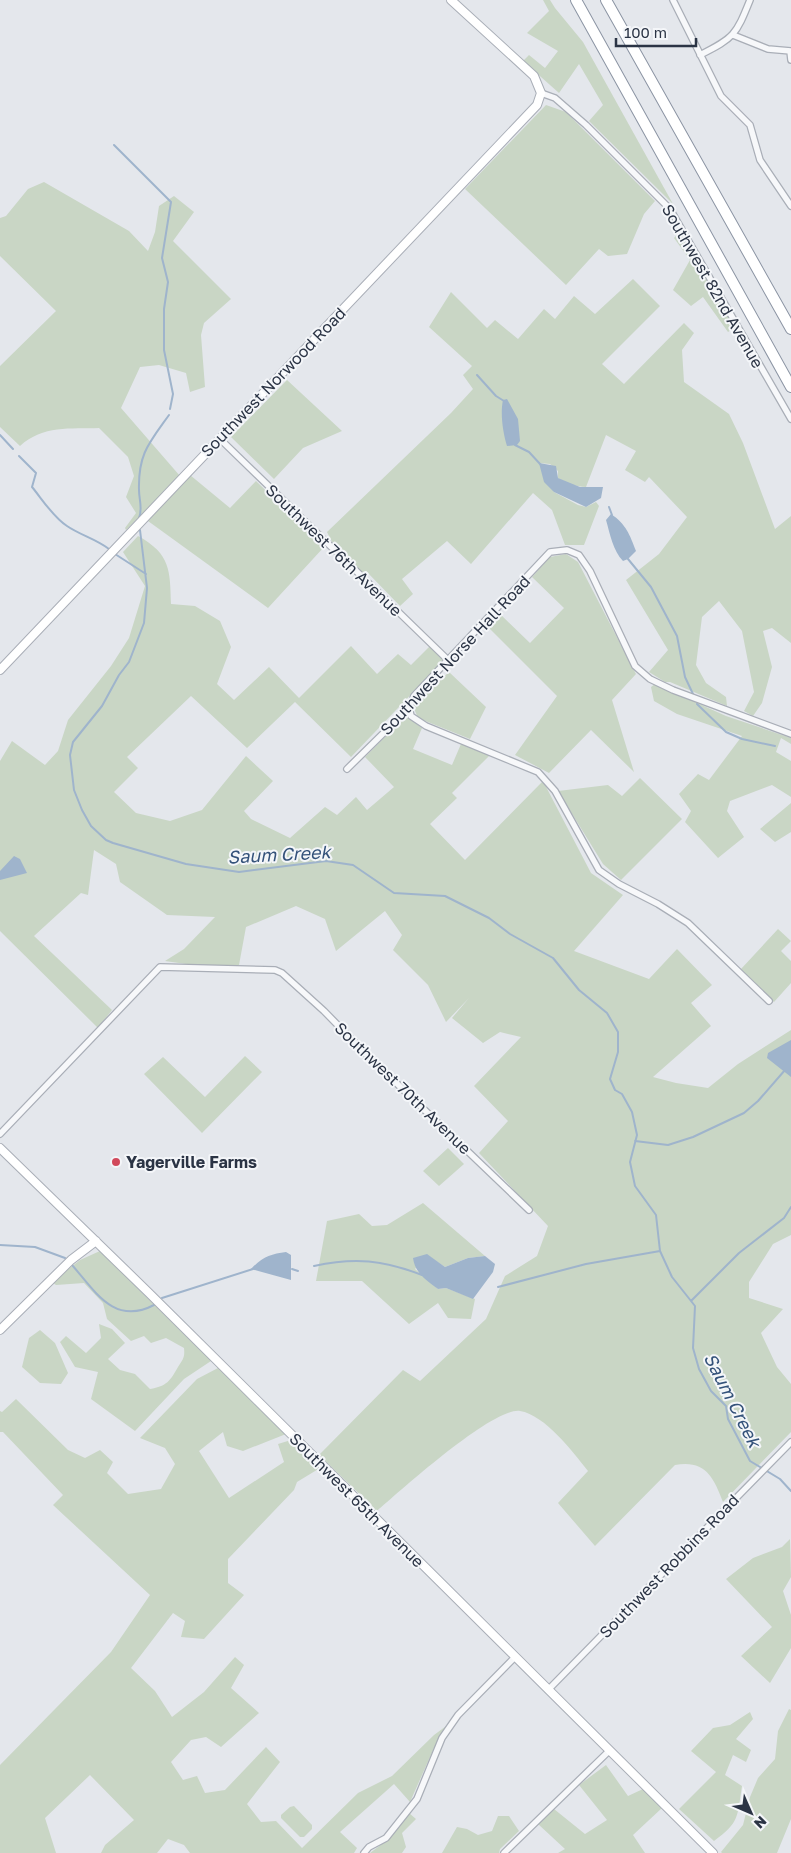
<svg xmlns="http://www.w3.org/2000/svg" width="791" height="1853" font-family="'Golos Text',sans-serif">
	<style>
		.green { fill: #c9d6c5 }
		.water { fill: #9fb4cc }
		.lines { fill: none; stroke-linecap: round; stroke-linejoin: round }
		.stream { stroke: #9fb4cc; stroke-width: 2 }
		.street-casing { stroke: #a9aeb7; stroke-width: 8 }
		.secondary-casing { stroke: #a9aeb7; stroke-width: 10 }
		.highway-casing { stroke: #8b94a3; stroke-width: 12 }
		.street { stroke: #f7f8fa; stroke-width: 5.5 }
		.secondary { stroke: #fff; stroke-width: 8 }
		.highway { stroke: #fff; stroke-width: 10 }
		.poi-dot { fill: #d1495b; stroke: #f4f6f9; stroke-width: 2 }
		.labels { text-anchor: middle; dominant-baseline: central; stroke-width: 4; stroke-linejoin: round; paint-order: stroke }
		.street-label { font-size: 16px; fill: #2b3445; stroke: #f4f6f9 }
		.poi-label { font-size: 16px; font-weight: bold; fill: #2b3445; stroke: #f4f6f9; text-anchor: start }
		.water-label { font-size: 18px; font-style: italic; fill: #34527a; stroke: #f4f6f9 }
	</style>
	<rect width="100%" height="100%" fill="#e4e7ec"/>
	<path class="green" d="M543,0H550L555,8L583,42L673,204L589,121L603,105L579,64L559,93L523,61L529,55L545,68L558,51L527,33L549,11Z
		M546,105L566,112L655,201L644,214L627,254L608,256L599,249L566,285L465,189Z
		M44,182L129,231L148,251L155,232L159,206L174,196L194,212L173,241L231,299L204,323L201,335L205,387L190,392L186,373L159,365L140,367L121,408L180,476L126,530L125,528L136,513L126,497L134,476L128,457L99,428C70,429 43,425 20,446L0,427V366L56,311L0,256V218L6,216L28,189Z
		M680,231L736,327L728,332L703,297L691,306L673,290L690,260L674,238Z
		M633,279L660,306L602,364L624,384L684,323L694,333L682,350L684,382L729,414L743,443L775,529L791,516V643L772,628L763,631L772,667L762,703L753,716L744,711L754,692L742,631L719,601L702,617L696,665L706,683L726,697L727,706L670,682H665L649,672L668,650L626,580L659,554L687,517L649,477L645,482L625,470L636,451L606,435L586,487C577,487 565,483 558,478V471L550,464L539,463L554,492L578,505L586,507L596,502L599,506L584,545H565L552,510L533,493L471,564L447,541L402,579L413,594L400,606L366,571L363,573L333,544L327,532L451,413L473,389L463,375L472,366L429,327L451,292L487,328L495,320L518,339L544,309L555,319L574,296L595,314Z
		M287,380L342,431L303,448L274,479L231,437Z
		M190,475L230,508L256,481L324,547L268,608L148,521Z
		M138,536C171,554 170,571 171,604L195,606L220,621L231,647L217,684L234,700L269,667L299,698L351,646L377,674L398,654L411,665L430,646L444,660L351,757L295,702L247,748L191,696L127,757L138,768L114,792L136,813L170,821L202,810L246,756L273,781L244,811L251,819L290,838L325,807L337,815L356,797L367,810L394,787L365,757L406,716L422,728L413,749L452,765L461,744L490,755L452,793L457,798L430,824L465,860L543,781L591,873L623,895L574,951L649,979L677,949L712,985L691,1003L711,1026L653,1077L676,1083L708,1088L738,1064L791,1030V1235L773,1244L749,1282V1298L783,1309L761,1333L777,1367L791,1384V1432L723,1502C713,1476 705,1460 675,1465L595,1546L558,1503L588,1471C573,1452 545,1415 520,1411C493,1407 400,1491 377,1511L319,1455L403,1370L420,1381L486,1319L505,1276L537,1256L548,1226L479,1153L508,1121L474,1086L521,1037L500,1032L483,1043L452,1018L469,998L446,1022L428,985L393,950L402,935L385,911L336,951L325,919L296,906L246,927L239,965L200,966L165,961L184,949L215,917L167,915L120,882L116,864L94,850L88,895L81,893L34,936L112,1010L98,1028L0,931V761L12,741L45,765L58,751L68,720L111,666L129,638L145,586L123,552Z
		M566,554L578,562L636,674L612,700L634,772L591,730L549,773L515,755L557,696L486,625L499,613L530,643L564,608L532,577L550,557Z
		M449,672L486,707L470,739L418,718L413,706Z
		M655,684L726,716L791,738V744L781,738L776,752L791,761V797L772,785L730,801L727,811L744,837L718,858L685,822L691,811L679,794L698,774L709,780L742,736L677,714L654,701L651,687Z
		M640,778L682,819L621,880L603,864L558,791L608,785L622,796Z
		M791,803V832L775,842L760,829Z
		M778,929L791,941L781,951L791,961V983L774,1002L741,969Z
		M245,1056L262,1072L202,1133L144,1074L163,1057L205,1097Z
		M448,1148L464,1164L439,1186L423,1171Z
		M423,1203L485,1256L468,1258L445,1267L427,1255L415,1269L438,1289L446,1288L475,1299L471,1319L448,1318L438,1303L409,1324L362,1281H316L327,1221L359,1214L372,1226L387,1225Z
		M100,1251L211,1361L184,1379L135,1431L91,1399L98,1372L75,1367L60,1342L66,1336L86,1353L101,1338L99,1324L112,1329L125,1343L108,1359L120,1370L135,1374L150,1389C167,1386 170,1381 178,1367C183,1359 185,1358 184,1348L166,1338L151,1343L144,1336L131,1341L107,1319L103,1303L84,1283L56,1285L52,1282L80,1260Z
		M40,1330L55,1343L68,1373L61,1384L40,1383L22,1367L29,1338Z
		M218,1368L286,1434L243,1451L227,1446L223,1432L199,1451L229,1498L284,1462L278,1444L291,1440L320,1468L297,1482L294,1490L228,1559V1583L244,1595L204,1639L181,1637L185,1621L173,1613L131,1668L155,1691L172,1717L204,1692L235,1657L244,1665L231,1688L259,1713L221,1747L206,1737L191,1740L171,1762L183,1780L197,1776L205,1793L225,1790L266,1747L280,1762L247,1804L261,1822L276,1821L302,1848L358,1793L392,1776L434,1735L449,1724L434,1748L410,1802L394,1784L340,1832L357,1848L354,1853H190L184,1845L168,1839L157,1853H101L105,1845L134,1820L90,1775L45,1818L56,1853H0V1765L111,1652L150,1595L53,1505L63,1495L3,1432H0V1411L2,1412L16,1399L68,1450L85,1458L100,1450L113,1462L107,1473L128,1494L161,1489L175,1464L165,1448L140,1438L197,1379Z
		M790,1539L791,1577L783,1591L791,1615V1648L770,1683L741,1656L772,1627L726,1579L753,1558L782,1547Z
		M789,1709L791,1710V1819L777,1853H722L721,1852L743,1825L750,1797L758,1778L775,1759L778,1731Z
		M750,1712L753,1719L736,1739L751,1750L746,1762L733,1755L725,1775L742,1786C737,1817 740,1822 714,1841L679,1809L716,1772L691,1751L713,1728L730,1725Z
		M606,1765L628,1796L643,1789L662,1808L633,1835L645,1853H558L565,1849L538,1824L554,1809L585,1834L607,1820L579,1785Z
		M294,1806L312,1825V1829L304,1837H300L281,1818V1815L290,1807Z
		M409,1813L416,1819L402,1833L406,1847L402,1853H370L386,1841Z
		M498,1816H509L519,1831L500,1849L499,1853H442L457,1827L467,1829L478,1835L492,1831Z"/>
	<path class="water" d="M507,399L518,419L520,441L517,445L507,446C503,433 500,414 503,400Z
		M539,463L556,466L558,478L580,487H603L601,498L586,507L554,492L544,482Z
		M611,514C626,524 630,535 636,551L628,559L623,561C613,551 610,534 606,520Z
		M14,856L20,859L27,873L0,880V871Z
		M791,1040V1077L767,1058L768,1053Z
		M286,1252L291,1255V1280L251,1269C262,1257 271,1254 286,1252Z
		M427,1254L445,1267L468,1258L485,1256L495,1264L493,1272L473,1299L446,1288L438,1289C426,1280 415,1273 413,1258Z"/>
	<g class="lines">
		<path class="stream" d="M114,145L171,202L162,258L168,282L164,309V350L173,394L170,409
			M477,375L496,396L504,401
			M0,435L13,449
			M515,445L529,452L541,465
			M19,456L36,473L32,487C42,499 53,517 67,526C80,535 96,539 109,549
			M609,507L612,515
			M139,518C143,509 139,500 139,490C138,454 149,443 169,415
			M140,530L147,588L144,623L129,662L119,675L102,706L73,742L70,755L74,790L82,810L91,826L106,840L113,843L186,864L239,872L326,861L353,865L394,893L445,896L489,918L510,934L553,958L579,990L607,1013L618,1032V1052L610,1079L615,1090L622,1094L632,1112L637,1135L630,1162L635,1186L656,1215L660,1251L672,1277L695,1306L693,1348L699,1369L711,1391L726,1406L728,1419L750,1461L780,1479L791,1491
			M115,554L146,574
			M628,559L651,587L677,636L685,677L693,694
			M697,704L726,732L742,739L775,746
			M635,1141L668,1145L693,1137L744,1113L758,1101L785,1070
			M0,1245L35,1247L65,1258
			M72,1265C95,1291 114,1326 154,1305
			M314,1266C355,1257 383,1260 422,1275
			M292,1269L298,1271
			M498,1287L586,1264L660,1251
			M162,1298L253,1269
			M692,1300L739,1253L784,1218L791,1207"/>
		<g class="street-casing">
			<path id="street" d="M673,0L721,96L750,125L760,160L791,206
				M733,35L768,49L791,51
				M790,51L791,60
				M700,55C734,38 736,35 750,0
				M541,93L555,98L586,125L670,209L791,419
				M219,438L449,661
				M409,708L411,716L426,726L538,772L555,791L599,870L619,884L658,904L688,923L769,1001
				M347,769L409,708L414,696L550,552L567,550L579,555L590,571L635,666L650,679L673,690L791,734
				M0,1134L160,967L275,970L282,973L324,1011L366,1054L529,1210
				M548,1690L791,1442
				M364,1853L369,1847L386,1838L417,1799L442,1738L458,1715L515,1657
				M504,1853L609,1751"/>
		</g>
		<g class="secondary-casing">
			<path id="secondary" d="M0,670L537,105L541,93L534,76L451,0
				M0,1148L149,1293L713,1853
				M0,1330L71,1260L96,1241"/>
		</g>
		<g class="highway-casing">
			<path id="highway" d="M576,0L791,387
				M606,0L791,329"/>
		</g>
		<use href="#street" class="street"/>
		<use href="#secondary" class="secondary"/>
		<use href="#highway" class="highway"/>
	</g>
	<circle class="poi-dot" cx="116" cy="1162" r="5"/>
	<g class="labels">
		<g class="street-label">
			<text transform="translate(713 286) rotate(60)">Southwest 82nd Avenue</text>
			<text transform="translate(273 382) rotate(-46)">Southwest Norwood Road</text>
			<text transform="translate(334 550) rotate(44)">Southwest 76th Avenue</text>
			<text transform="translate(455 655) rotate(-47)">Southwest Norse Hall Road</text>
			<text transform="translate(403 1088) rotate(44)">Southwest 70th Avenue</text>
			<text transform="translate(357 1500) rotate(45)">Southwest 65th Avenue</text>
			<text transform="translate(669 1566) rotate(-46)">Southwest Robbins Road</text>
		</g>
		<g class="poi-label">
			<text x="126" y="1162">Yagerville Farms</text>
		</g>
		<g class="water-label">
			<text transform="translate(279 854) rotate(-3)">Saum Creek</text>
			<text transform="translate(733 1400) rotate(63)">Saum Creek</text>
		</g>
	</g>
	<g transform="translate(751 1813) rotate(135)" stroke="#f4f6f9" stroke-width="4" paint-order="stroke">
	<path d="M0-4L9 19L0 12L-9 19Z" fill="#2b3445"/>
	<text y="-8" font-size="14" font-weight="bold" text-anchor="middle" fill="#2b3445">N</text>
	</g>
	<path d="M616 38v8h80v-8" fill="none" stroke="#2b3445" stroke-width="2.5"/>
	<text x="624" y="38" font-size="15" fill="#2b3445" stroke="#f4f6f9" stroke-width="4" paint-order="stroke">100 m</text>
</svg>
